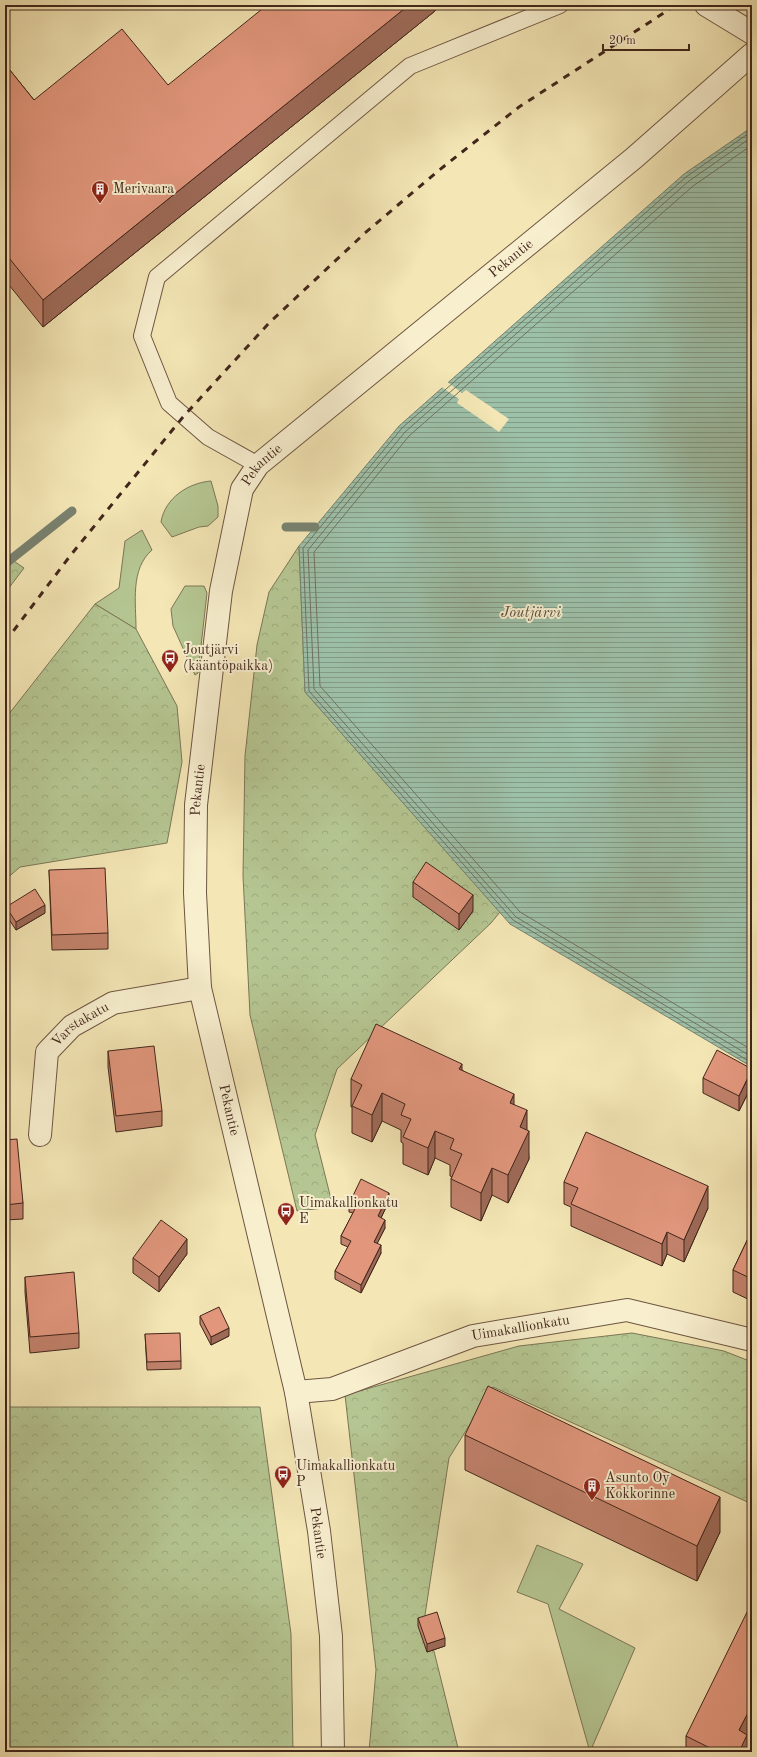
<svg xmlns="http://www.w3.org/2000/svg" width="757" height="1757" font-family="'Old Standard TT',serif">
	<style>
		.green { fill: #b5c692; stroke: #7c7656 }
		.forest { fill: url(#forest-crowns); stroke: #7c7656 }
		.water { fill: url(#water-rules); stroke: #798270 }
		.pier { fill: #f4e6b5 }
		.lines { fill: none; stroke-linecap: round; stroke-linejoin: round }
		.shore { stroke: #707362; stroke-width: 1 }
		.stream { stroke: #798270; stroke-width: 9 }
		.service-casing { stroke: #6e5642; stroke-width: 18 }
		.minor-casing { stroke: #6e5642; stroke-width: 24 }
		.service { stroke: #f8efcf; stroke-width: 16 }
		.minor { stroke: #f8efcf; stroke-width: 22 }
		.rail { stroke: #42261b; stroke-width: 3; stroke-dasharray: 7 7; stroke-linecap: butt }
		.wall { fill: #c2826c; stroke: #42261b }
		.shaded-wall { fill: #9e6a58; stroke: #42261b }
		.building { fill: #e2977d; stroke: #42261b }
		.labels { text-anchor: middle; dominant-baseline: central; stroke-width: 4; stroke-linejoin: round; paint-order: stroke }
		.poi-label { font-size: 14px; fill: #42261b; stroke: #f8efcf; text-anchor: start }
		.street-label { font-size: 14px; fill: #42261b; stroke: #f8efcf }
		.water-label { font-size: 15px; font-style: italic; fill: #594c3e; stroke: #f8efcf }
	</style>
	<defs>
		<pattern id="forest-crowns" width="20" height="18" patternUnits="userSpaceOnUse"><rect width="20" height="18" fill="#b5c692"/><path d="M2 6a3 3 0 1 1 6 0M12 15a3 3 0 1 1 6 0" fill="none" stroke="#9daa7d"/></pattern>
		<pattern id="water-rules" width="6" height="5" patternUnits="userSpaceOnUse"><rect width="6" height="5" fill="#9dc0a8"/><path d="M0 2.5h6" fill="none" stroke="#829c88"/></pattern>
	</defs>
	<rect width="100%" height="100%" fill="#f4e6b5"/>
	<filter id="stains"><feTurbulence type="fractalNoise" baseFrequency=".005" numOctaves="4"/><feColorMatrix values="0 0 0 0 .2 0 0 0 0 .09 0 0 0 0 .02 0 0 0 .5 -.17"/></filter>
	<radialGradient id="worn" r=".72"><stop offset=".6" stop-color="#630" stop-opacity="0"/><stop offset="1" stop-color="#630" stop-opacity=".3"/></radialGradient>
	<path class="green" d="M211,481L218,506V517L208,526L199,527L172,537L161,522C165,498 188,483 211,481Z
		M142,530L152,550C130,569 136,603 136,629L95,604L119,588L125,541Z
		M185,586H204L207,593L198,673L195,675L173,626L171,609Z
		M537,1545L583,1564L559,1609L635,1648L590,1752L548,1604L517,1592Z"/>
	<path class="forest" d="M299,546L305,692L500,912L491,923L337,1069L315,1135L333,1207L297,1211L250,1015L243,876L245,756L257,645L269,592Z
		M5,555L24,568L5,593Z
		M95,604L136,629L177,706L182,762L167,843L20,867L5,880V719Z
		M632,1333L724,1351L752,1362V1504L493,1387L449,1458L425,1615L459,1752H369L376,1670L345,1395L519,1346Z
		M5,1407H260L291,1634L293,1752H13L5,1748Z"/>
	<path class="water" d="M752,127V1067L510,924L305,692L299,546L399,426L684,174Z"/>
	<path class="pier" d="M446,381L462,393L466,390L509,419L499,432L457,403L459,399L440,386Z"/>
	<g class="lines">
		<path class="shore" d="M752,131L686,177L402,428L303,548L309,691L513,920L752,1063
			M752,137L689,181L405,432L308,550L314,689L516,917L752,1057
			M752,145L693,186L409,436L314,552L320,686L520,912L752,1050"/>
		<path class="stream" d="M286,527H315
			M5,564L72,511"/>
		<g class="service-casing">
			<path id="service" d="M258,465L208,437L169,403L142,336L157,277L410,66L560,5"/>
		</g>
		<g class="minor-casing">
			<g id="minor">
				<path d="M706,5L752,33"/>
				<path id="s1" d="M40,1135L47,1052L72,1026L113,1003L200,988"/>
				<path id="s2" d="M296,1392L332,1389L473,1336L627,1310L752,1340"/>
				<path id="s3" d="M333,1752L331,1636L319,1531L296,1392L200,988L195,893L196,805L221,591L242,489L258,465L634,158L752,54"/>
			</g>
		</g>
		<use href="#service" class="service"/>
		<use href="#minor" class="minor"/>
		<path class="rail" d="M5,642L70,556L183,417L269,323L365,233L438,171L519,107L676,5"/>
	</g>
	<path class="wall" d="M435,5V11L43,327L5,280V64L34,100L168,85Z
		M49,870L108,933V949L52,950Z
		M413,882L473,911L459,930L413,897Z
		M6,907L45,913L16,930L6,915Z
		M108,1051L162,1111V1126L116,1132L108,1067Z
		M752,1069V1085L739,1111L703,1093V1078Z
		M462,1070L514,1104L527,1131L529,1159L508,1203L492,1195L481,1221L451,1207V1179L452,1177L450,1176V1165L435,1158L428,1175L403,1164V1143L401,1142V1130L382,1121L372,1142L352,1133V1107H351V1079Z
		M5,1140L23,1203V1219L5,1220Z
		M564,1182L708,1208L684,1262L667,1254L662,1266L571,1226V1207L564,1204Z
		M389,1201L381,1218L385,1228L377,1243L381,1253L361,1293L335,1279V1271L348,1247L341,1244V1236L353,1213L349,1212V1204Z
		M752,1230V1301L733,1292V1270Z
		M187,1254L159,1292L133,1273V1258Z
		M25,1277L79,1333V1348L30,1353L25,1292Z
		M200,1316L229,1336L211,1345L200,1324Z
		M145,1334L181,1361V1369L147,1370Z
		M465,1435L720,1532L697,1581L465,1470Z
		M418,1618L445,1646L427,1652L418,1626Z
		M686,1736L747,1750V1752H686Z"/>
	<path class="shaded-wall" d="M409,5H435V11L43,327V300Z
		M473,895V911L459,930V914Z
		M45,905V913L16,930V922Z
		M462,1064V1091L459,1069Z
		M752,1070V1085L739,1111V1096Z
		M382,1093V1121L372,1142V1115Z
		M514,1094V1121L510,1103Z
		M527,1110V1134L529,1131V1159L508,1203V1175L520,1127Z
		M435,1131V1158L428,1175V1148Z
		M492,1168V1195L481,1221V1193Z
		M708,1186V1208L684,1262V1240Z
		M389,1193V1201L378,1224V1216Z
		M385,1220V1228L374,1250V1242Z
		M667,1232V1254L662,1266V1244Z
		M187,1239V1254L159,1292V1277Z
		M381,1245V1253L361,1293V1285Z
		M229,1328V1336L211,1345V1337Z
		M720,1497V1532L697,1581V1546Z
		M445,1638V1646L427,1652V1644Z
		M752,1705V1740L747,1750V1752H739V1730Z"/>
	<path class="building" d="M267,5H409L43,300L5,253V64L34,100L122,29L168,85Z
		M426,862L473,895L459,914L413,882Z
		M105,868L108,933L52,935L49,870Z
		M35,889L45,905L16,922L6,907Z
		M376,1024L462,1064L459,1069L514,1094L510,1103L527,1110L520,1127L529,1131L508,1175L492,1168L481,1193L451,1179L462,1154L450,1149L454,1139L435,1131L428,1148L403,1137L411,1119L401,1115L405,1104L382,1093L372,1115L352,1106L362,1085L351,1079Z
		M154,1046L162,1111L116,1116L108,1051Z
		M717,1050L752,1069L739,1096L703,1078Z
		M586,1132L708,1186L684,1240L667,1232L662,1244L571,1204L578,1188L564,1182Z
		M17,1139L23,1203L5,1205V1140Z
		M361,1179L389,1193L378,1216L385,1220L374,1242L381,1245L361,1285L335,1271L351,1241L341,1236L356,1207L349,1204Z
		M161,1220L187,1239L159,1277L133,1258Z
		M752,1230V1279L733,1270Z
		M74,1272L79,1333L30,1337L25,1277Z
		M219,1307L229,1328L211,1337L200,1316Z
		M180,1333L181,1361L147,1362L145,1334Z
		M488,1386L720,1497L697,1546L465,1435Z
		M752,1602V1705L739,1730L747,1735L739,1752H718L686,1736Z
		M437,1612L445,1638L427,1644L418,1618Z"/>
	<defs>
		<g id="building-pin" transform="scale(0.9)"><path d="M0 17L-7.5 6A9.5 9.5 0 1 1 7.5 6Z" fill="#8f2418" stroke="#f8efcf"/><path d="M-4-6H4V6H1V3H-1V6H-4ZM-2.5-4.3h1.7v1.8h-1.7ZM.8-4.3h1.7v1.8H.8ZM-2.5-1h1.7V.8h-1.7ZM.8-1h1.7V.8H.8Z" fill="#fff"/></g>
		<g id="bus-pin" transform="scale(0.9)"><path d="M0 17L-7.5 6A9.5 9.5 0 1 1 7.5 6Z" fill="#8f2418" stroke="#f8efcf"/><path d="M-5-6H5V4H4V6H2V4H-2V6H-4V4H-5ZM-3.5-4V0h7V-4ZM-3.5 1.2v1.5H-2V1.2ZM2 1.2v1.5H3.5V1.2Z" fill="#fff"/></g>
	</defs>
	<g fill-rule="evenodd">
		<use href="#building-pin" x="100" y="189"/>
		<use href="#bus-pin" x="170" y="658"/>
		<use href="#bus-pin" x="286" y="1211"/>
		<use href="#bus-pin" x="283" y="1474"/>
		<use href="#building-pin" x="592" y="1486"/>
	</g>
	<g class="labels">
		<g class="poi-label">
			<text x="113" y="189">Merivaara</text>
			<text x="183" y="650">Joutjärvi<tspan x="183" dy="16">(kääntöpaikka)</tspan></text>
			<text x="299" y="1203">Uimakallionkatu<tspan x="299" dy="16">E</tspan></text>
			<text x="296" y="1466">Uimakallionkatu<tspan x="296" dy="16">P</tspan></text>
			<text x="605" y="1478">Asunto Oy<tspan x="605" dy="16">Kokkorinne</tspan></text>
		</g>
		<g class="street-label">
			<text stroke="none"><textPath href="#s3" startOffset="1636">Pekantie</textPath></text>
			<text stroke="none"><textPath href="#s3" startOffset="1312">Pekantie</textPath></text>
			<text stroke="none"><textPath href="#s3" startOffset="976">Pekantie</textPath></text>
			<text stroke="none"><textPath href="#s1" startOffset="127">Varstakatu</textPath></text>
			<text transform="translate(229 1110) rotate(77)">Pekantie</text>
			<text stroke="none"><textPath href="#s2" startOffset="235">Uimakallionkatu</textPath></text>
			<text transform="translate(318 1533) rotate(82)">Pekantie</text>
		</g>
		<g class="water-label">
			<text x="531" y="613">Joutjärvi</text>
		</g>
	</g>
	<rect width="757" height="1757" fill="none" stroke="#f4e6b5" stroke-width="20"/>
	<rect x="6" y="6" width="745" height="1745" fill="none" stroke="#42261b" stroke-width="2"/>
	<rect x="10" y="10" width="737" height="1737" fill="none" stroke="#42261b"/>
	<path d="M603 44v6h86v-6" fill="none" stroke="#42261b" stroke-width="2"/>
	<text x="609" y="44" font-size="12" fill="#42261b" stroke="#f8efcf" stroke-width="3" paint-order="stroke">20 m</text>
	<rect width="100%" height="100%" filter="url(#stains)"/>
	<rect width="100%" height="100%" fill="url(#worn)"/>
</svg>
